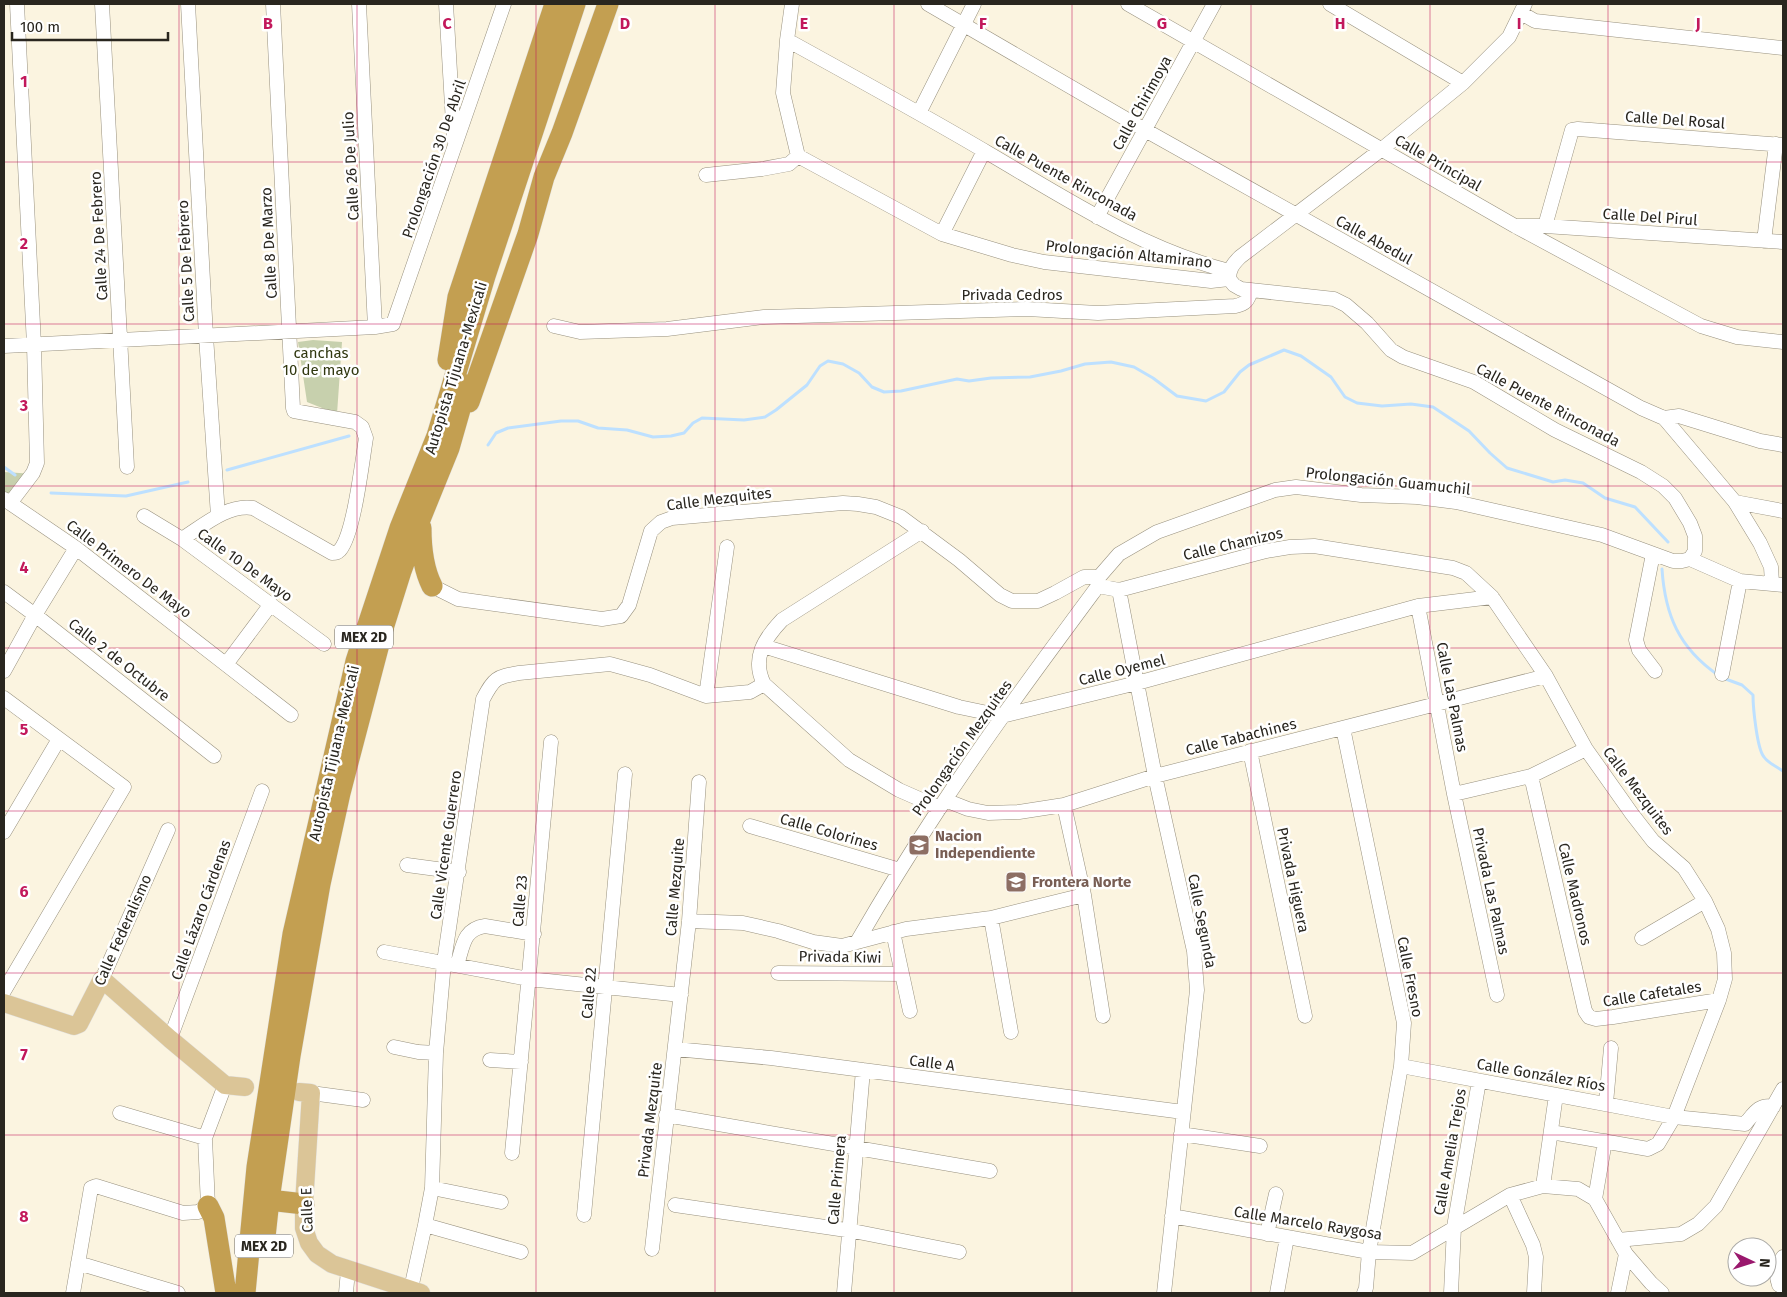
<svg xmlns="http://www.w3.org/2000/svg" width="1787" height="1297" font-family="'Fira Sans',sans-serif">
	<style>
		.green { fill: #c7d0ad }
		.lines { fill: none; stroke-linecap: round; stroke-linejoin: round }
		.stream { stroke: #bde0ff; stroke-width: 3 }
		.minor-casing { stroke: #98917f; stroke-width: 15 }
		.major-casing { stroke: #e1e1e0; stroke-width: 19 }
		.highway-casing { stroke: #e1e1e0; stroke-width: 22 }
		.minor { stroke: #fff; stroke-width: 14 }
		.major { stroke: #dbc597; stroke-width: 18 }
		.highway { stroke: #c39f51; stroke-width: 21 }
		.grid { fill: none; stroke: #c2185b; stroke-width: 1; stroke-opacity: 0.55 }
		.labels { text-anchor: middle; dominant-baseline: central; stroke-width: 5; stroke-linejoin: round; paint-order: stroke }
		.shield { fill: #fff; stroke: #696762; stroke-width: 1 }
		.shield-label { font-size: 14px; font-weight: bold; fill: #29261f }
		.street-label { font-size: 15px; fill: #29261f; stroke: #fff }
		.park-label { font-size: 15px; fill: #313810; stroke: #fff }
		.education-label { font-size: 15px; font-weight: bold; fill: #785e54; stroke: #fff; text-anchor: start }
		.grid-label { font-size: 16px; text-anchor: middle; font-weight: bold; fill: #c2185b; stroke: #fff; stroke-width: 5; stroke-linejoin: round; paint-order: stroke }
	</style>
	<rect width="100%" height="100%" fill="#fbf4e0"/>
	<path class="green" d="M313,340L342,342L337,414L307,402L298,342Z
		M4,472L35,474L14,501L4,496Z"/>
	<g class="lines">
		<path class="stream" d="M488,445L496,433L508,428L561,421H578L598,428L627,430L653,437L671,436L684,433L693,423L702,418L744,420L765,417L776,410L807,385L820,366L828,361L843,364L859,373L872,387L884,392L901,391L957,379L969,381L991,378L1030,377L1061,371L1085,364L1111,362L1134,367L1153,378L1177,396L1206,401L1224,392L1240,372L1249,365L1284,350L1301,356L1331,377L1345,397L1357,403L1382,406L1411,404L1433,407L1469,431L1490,453L1507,468L1553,482L1565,480L1583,483L1605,498L1635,507L1668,542
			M4,467L15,475
			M227,470L349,436
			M51,493L126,496L188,482
			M1662,569C1665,615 1679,648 1718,675
			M1723,678L1742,685L1753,695C1753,707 1757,749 1764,757C1768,763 1777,767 1783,771"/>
		<g class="minor-casing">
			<path id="minor" d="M102,4L127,467
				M188,4L206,336L218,516
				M359,4L375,327
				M446,4L454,140
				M792,4L787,40L783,93L798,156
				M928,4L1145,130L1641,408L1664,418L1679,416L1760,441L1783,445
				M1128,4L1515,226L1701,326L1737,337L1783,342
				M1330,4L1463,83
				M1521,13L1535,21L1783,48
				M787,40C854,77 922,114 988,153C1065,198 1142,249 1229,271
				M919,113L974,4
				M798,156L942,234L1012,255L1044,262L1211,281L1229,279
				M706,175L762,169L789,164L798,156
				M1097,217L1214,4
				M1515,226H1545L1783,242
				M1545,226L1572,130L1578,129L1783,145
				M942,234L984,151
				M1764,241L1776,144
				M1229,279L1234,285L1241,289L1334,299L1346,305L1367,323L1391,350L1403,357L1474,382L1555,430L1641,472L1663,486L1675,498L1690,523L1695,536V551L1690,559
				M1229,279C1229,269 1233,264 1240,257L1382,149L1463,83L1509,37L1525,4
				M554,326L580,332L667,329L764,317L1027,309L1098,313L1235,306C1246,304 1248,300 1251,291
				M4,346L375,327L393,324L504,4
				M1664,418L1735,502L1760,543L1771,567L1772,583
				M4,499L76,548L291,715
				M11,502L33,473L37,463L34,345L17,4
				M1735,502L1783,511
				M144,516L182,539L324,644
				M922,531L782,620C765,638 751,658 764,684L849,760L899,790L940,808
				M182,539C203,526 227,504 253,508L332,553C336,553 337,553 340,550C354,534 362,462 366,438L362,427L355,422L294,411L293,408L273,4
				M1653,554L1636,640L1639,650L1655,671
				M1690,559L1740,581L1783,585
				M1099,577L1119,554L1157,532L1275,490L1296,487L1361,495L1417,497L1456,502L1602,535L1673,561H1682L1690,559
				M432,586L458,599L602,619L621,616L629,605L651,531L661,522L672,518L843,503L858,504L876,507L901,517L959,560L1000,595L1012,601H1038L1055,593L1084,577H1099
				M1098,586L1119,590L1266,551L1290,547L1314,546L1453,568L1466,573L1492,597L1546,676L1586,749L1632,814L1653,841L1684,868L1705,901L1718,929L1724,953L1725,979L1719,1000L1674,1117L1658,1144L1648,1149L1551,1132
				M1119,590L1155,776L1194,951L1197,990L1164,1293
				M4,592L35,615L214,756
				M1418,606L1454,794L1497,995
				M763,646L959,707L1002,716L1137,683L1418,606L1492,597
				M227,663L271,604
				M4,671L35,615L76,548
				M1722,674L1740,581
				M706,696L727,547
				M4,698L124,787L4,991
				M1343,728L1404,1023L1401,1066L1369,1252L1366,1288L1364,1293
				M1250,751L1305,1016
				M1531,776L1585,1011L1589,1017L1596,1019L1613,1017L1719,1000
				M1454,794L1531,776L1586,749
				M945,800L968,809L988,813L1019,812L1064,805L1155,776L1546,676
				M1064,805L1084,895L1103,1016
				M750,826L900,870
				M4,832L59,739
				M407,865L459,872
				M991,918L1011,1032
				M689,921L743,923L778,931L813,942L842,946L906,929L991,918L1084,895
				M893,932L910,1011
				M1642,938L1705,901
				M857,942C883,897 910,853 939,809C989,733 1044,659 1098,586L1099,577
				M384,952L529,979L681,995
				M457,965C463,947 463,929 485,926L534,934
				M778,973L902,974
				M102,979L168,830
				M170,1039L262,791
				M394,1047L418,1052L436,1053
				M675,1049L771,1058L1183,1112
				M490,1060L521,1062
				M1401,1066L1674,1117L1745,1124C1753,1115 1759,1103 1773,1107
				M311,1093L363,1100
				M1606,1103L1611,1048
				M120,1113L205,1138
				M666,1115L990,1171
				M1181,1134L1260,1146
				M512,1153L551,742
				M1543,1186L1556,1095
				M432,1188L501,1202
				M1510,1195L1533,1245L1536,1257L1534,1293
				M1595,1199L1605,1141
				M675,1205L853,1231L959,1252
				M584,1215L625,774
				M1172,1216L1369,1252L1412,1253L1510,1195L1543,1186L1578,1189L1595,1199L1626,1254L1651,1283L1662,1293
				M425,1225L521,1252
				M1267,1234L1276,1194
				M1618,1240L1681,1234L1698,1224L1716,1206L1783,1089
				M652,1249L689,921L699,782
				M1783,1257C1776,1266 1775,1274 1779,1285L1783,1287
				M78,1263L178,1293
				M73,1293L91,1188L96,1186L183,1213L198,1212L208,1206L205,1138L225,1085
				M346,1293L348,1270
				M410,1293L425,1225L432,1188L436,1053L444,962L483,699C494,678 496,677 519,673L610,664L650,675L706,696L750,692L764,684
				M844,1293L863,1070
				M1277,1293L1287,1237
				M1451,1293L1454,1227L1479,1081
				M1618,1293L1626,1254"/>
		</g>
		<g class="major-casing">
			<path id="major" d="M4,1003L74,1026L79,1024L102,979L170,1039L225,1085L245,1087
				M299,1092L311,1093L304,1204V1228L309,1243L317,1254L332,1264L421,1293"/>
		</g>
		<g class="highway-casing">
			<path id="highway" d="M448,360L458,297L555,4
				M469,402L528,234L544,177L562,133L608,4
				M421,528C421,548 423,568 432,586
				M269,1200L304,1204
				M208,1206L214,1218L226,1293
				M264,1246L269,1200L290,1056L320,884L340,793L384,625L401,571L421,517L449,448L467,385
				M245,1293L257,1167L293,934L356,661L400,528L437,436L485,276L575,4"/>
		</g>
		<use href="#minor" class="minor"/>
		<use href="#major" class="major"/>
		<use href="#highway" class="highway"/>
	</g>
	<path class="grid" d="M179,4V1293M357,4V1293M536,4V1293M715,4V1293M894,4V1293M1072,4V1293M1251,4V1293M1430,4V1293M1608,4V1293M4,162H1783M4,324H1783M4,486H1783M4,648H1783M4,811H1783M4,973H1783M4,1135H1783"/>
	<defs>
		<g id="school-square" transform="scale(1.125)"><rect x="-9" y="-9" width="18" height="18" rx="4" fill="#8d6e63" stroke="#fff"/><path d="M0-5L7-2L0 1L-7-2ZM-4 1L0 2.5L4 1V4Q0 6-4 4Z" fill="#fff"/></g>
	</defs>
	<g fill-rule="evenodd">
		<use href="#school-square" x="919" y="845"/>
		<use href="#school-square" x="1016" y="882"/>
	</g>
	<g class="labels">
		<g class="shield">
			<rect x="335" y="625.5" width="58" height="23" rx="4"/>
			<rect x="235" y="1234.5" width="58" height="23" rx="4"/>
		</g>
		<g class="shield-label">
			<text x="364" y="637">MEX 2D</text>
			<text x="264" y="1246">MEX 2D</text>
		</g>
		<g class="street-label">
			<text transform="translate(1142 103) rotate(-61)">Calle Chirimoya</text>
			<text transform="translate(1675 120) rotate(4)">Calle Del Rosal</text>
			<text transform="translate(434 159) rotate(-71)">Prolongación 30 De Abril</text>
			<text transform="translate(1438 163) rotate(30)">Calle Principal</text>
			<text transform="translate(351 166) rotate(-93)">Calle 26 De Julio</text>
			<text transform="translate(1066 178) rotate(29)">Calle Puente Rinconada</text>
			<text transform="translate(1650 217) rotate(4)">Calle Del Pirul</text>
			<text transform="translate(99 236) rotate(-93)">Calle 24 De Febrero</text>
			<text transform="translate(1374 240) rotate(29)">Calle Abedul</text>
			<text transform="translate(269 243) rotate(-93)">Calle 8 De Marzo</text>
			<text transform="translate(1129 254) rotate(6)">Prolongación Altamirano</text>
			<text transform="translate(186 261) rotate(-93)">Calle 5 De Febrero</text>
			<text x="1012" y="295">Privada Cedros</text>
			<text transform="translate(456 368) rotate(-73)">Autopista Tijuana-Mexicali</text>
			<text transform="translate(1548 405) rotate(28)">Calle Puente Rinconada</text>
			<text transform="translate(1388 481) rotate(6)">Prolongación Guamuchil</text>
			<text transform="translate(719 499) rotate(-7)">Calle Mezquites</text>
			<text transform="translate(1233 544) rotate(-13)">Calle Chamizos</text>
			<text transform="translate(245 565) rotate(36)">Calle 10 De Mayo</text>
			<text transform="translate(129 569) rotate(37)">Calle Primero De Mayo</text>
			<text transform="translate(119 660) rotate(38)">Calle 2 de Octubre</text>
			<text transform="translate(1122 670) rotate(-14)">Calle Oyemel</text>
			<text transform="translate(1452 697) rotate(79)">Calle Las Palmas</text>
			<text transform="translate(1241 737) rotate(-14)">Calle Tabachines</text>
			<text transform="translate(962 748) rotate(-55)">Prolongación Mezquites</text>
			<text transform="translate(334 753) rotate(-77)">Autopista Tijuana-Mexicali</text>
			<text transform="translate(1638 791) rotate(53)">Calle Mezquites</text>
			<text transform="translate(829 832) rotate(16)">Calle Colorines</text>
			<text transform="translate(446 845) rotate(-82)">Calle Vicente Guerrero</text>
			<text transform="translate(1293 880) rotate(78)">Privada Higuera</text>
			<text transform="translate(675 887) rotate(-85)">Calle Mezquite</text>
			<text transform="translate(1491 891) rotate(78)">Privada Las Palmas</text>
			<text transform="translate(1575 894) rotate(77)">Calle Madronos</text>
			<text transform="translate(520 901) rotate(-85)">Calle 23</text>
			<text transform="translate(201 910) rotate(-70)">Calle Lázaro Cárdenas</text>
			<text transform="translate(1202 921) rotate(79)">Calle Segunda</text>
			<text transform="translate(123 930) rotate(-66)">Calle Federalismo</text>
			<text transform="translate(840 957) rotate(1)">Privada Kiwi</text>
			<text transform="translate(1410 977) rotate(79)">Calle Fresno</text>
			<text transform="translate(589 993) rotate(-85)">Calle 22</text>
			<text transform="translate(1652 994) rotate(-9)">Calle Cafetales</text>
			<text transform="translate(932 1063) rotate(7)">Calle A</text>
			<text transform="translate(1541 1075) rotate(10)">Calle González Ríos</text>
			<text transform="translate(650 1120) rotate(-83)">Privada Mezquite</text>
			<text transform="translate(1450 1152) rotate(-80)">Calle Amelia Trejos</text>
			<text transform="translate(837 1180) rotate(-85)">Calle Primera</text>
			<text transform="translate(307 1210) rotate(-92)">Calle E</text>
			<text transform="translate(1308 1223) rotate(9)">Calle Marcelo Raygosa</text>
		</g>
		<g class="park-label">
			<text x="321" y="353">canchas<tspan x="321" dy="17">10 de mayo</tspan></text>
		</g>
		<g class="education-label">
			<text x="935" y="836">Nacion<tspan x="935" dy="17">Independiente</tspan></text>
			<text x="1032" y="882">Frontera Norte</text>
		</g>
	</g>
	<g class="grid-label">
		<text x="268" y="29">B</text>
		<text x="447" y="29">C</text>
		<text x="625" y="29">D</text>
		<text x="804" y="29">E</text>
		<text x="983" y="29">F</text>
		<text x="1162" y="29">G</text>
		<text x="1340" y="29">H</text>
		<text x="1519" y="29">I</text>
		<text x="1698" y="29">J</text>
		<text x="24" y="87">1</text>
		<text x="24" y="249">2</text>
		<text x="24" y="411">3</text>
		<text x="24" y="573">4</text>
		<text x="24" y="735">5</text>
		<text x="24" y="897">6</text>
		<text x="24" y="1060">7</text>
		<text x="24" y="1222">8</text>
	</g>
	<rect width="1787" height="1297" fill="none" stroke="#29261f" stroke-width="10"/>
	<g transform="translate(1752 1262) rotate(94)"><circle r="24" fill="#ffffff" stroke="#a9a8a5"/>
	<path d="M0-4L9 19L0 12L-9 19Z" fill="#9a186d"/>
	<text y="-8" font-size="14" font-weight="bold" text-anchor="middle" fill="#29261f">N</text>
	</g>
	<path d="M12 32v8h156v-8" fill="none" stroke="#29261f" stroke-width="2.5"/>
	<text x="20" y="32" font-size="15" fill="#29261f" stroke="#ffffff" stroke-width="4" paint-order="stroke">100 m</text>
</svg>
